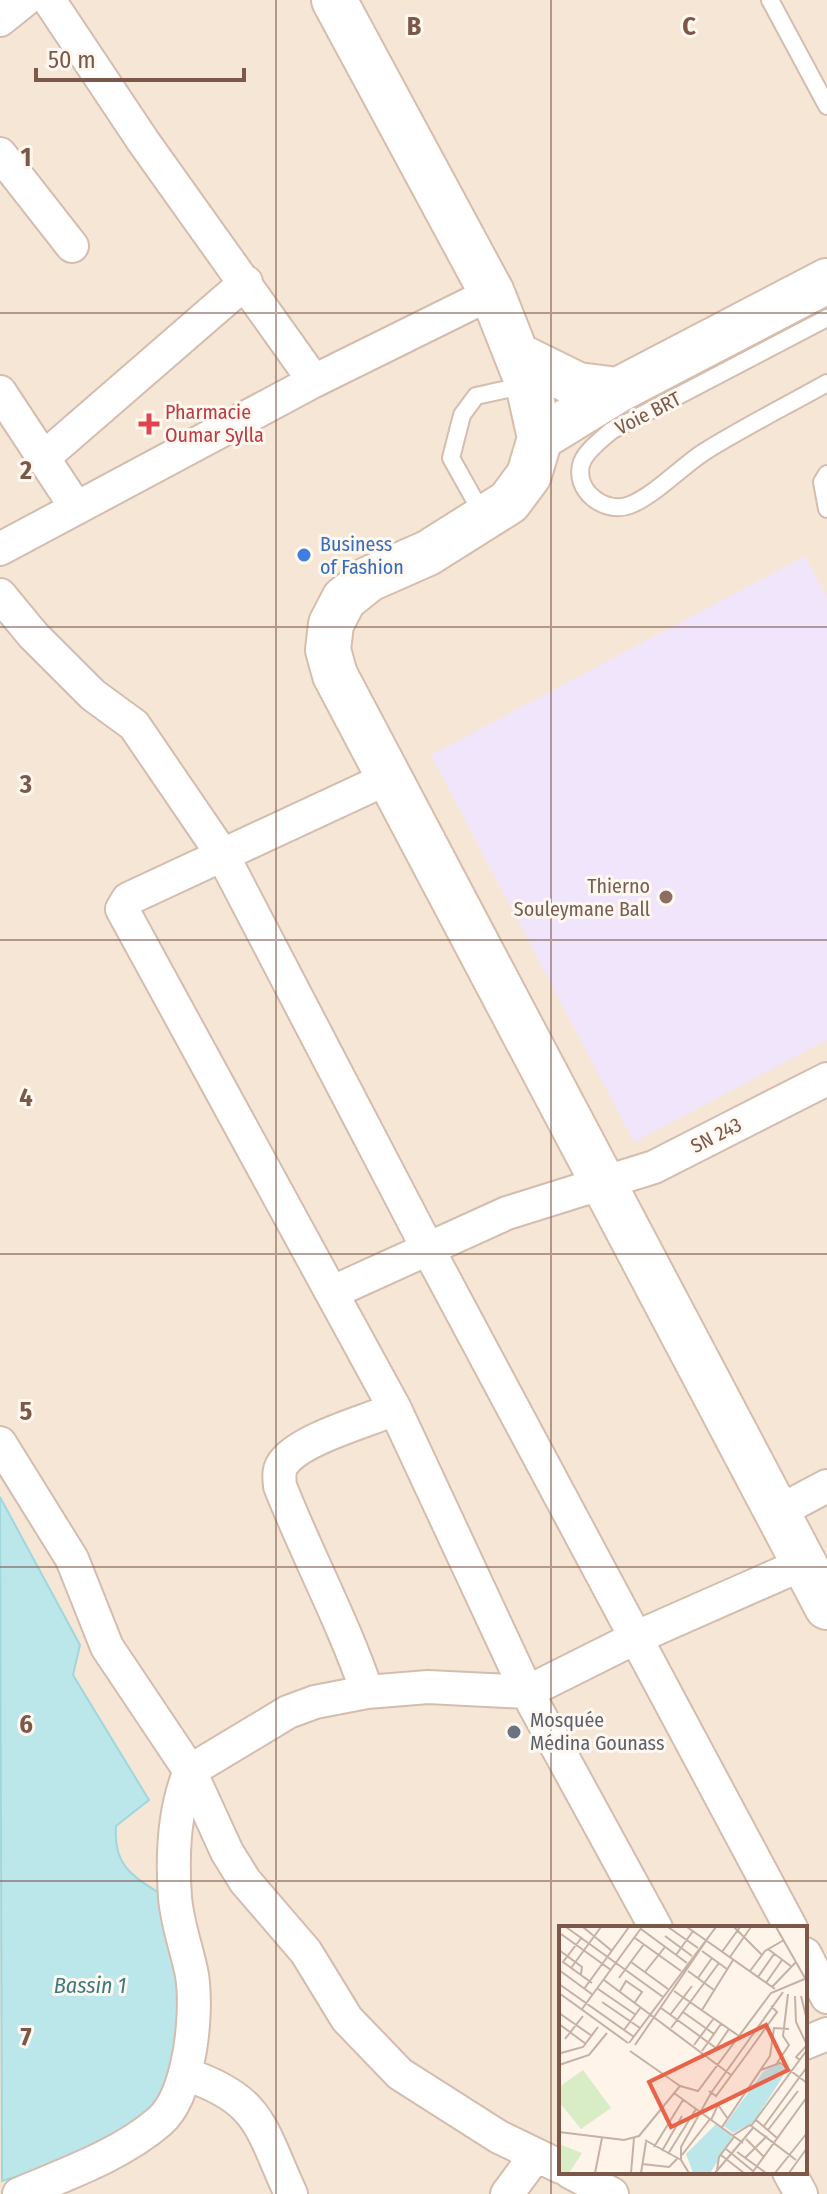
<svg xmlns="http://www.w3.org/2000/svg" width="827" height="2194" font-family="'Fira Sans Condensed',sans-serif">
	<style>
		.residential { fill: #f6e6d6; fill-rule: evenodd }
		.education { fill: #f1e5fb }
		.water { fill: #bbe6ea; stroke: #a0d7dc; stroke-width: 2 }
		.lines { fill: none; stroke-linecap: round; stroke-linejoin: round }
		.lane-casing { stroke: #d4bdaf; stroke-width: 20 }
		.street-casing { stroke: #d4bdaf; stroke-width: 36 }
		.secondary-casing { stroke: #d7bdac; stroke-width: 48 }
		.lane { stroke: #fff; stroke-width: 16 }
		.street { stroke: #fff; stroke-width: 32 }
		.secondary { stroke: #fff; stroke-width: 44 }
		.grid { fill: none; stroke: #7b5849; stroke-width: 2; stroke-opacity: 0.55 }
		.health-dot { fill: #e0444e; stroke: #fff8f0; stroke-width: 3 }
		.shop-dot { fill: #3f7fe0; stroke: #fff8f0; stroke-width: 3 }
		.education-dot { fill: #8d6e63; stroke: #fff8f0; stroke-width: 3 }
		.worship-dot { fill: #6b7280; stroke: #fff8f0; stroke-width: 3 }
		.labels { text-anchor: middle; dominant-baseline: central; stroke-width: 6; stroke-linejoin: round; paint-order: stroke }
		.health-label { font-size: 20px; fill: #be3a42; stroke: #fff8f0; text-anchor: start }
		.street-label { font-size: 20px; fill: #7b5849; stroke: #fff8f0 }
		.shop-label { font-size: 20px; fill: #366cbe; stroke: #fff8f0; text-anchor: start }
		.education-label { font-size: 20px; fill: #785e54; stroke: #fff8f0; text-anchor: end }
		.worship-label { font-size: 20px; fill: #5b616d; stroke: #fff8f0; text-anchor: start }
		.water-label { font-size: 22px; font-style: italic; fill: #3b7a81; stroke: #fff8f0 }
		.inset-road { fill: none; stroke: #c6b1a4; stroke-width: 2 }
		.view { fill: #e96146; fill-opacity: 0.15; stroke: #e96146; stroke-width: 4 }
		.inset-edge { fill: none; stroke: #7b5849; stroke-width: 4 }
		.grid-label { font-size: 26px; text-anchor: middle; font-weight: bold; fill: #7b5849; stroke: #fff8f0; stroke-width: 6; stroke-linejoin: round; paint-order: stroke }
	</style>
	<rect width="100%" height="100%" fill="#fef4e9"/>
	<path class="residential" d="M0,0H827V2194H0ZM561,1928H805V2172H561Z"/>
	<path class="education" d="M805,556L827,598V1040L634,1142L431,755Z"/>
	<path class="water" d="M0,1497L80,1645L73,1675L149,1800L116,1826C113,1869 135,1877 167,1898L182,1978L168,2096L91,2155L2,2181Z"/>
	<g class="lines">
		<g class="lane-casing">
			<path id="lane" d="M770,0L827,106
				M827,318L611,431C601,440 587,450 582,462C572,490 605,515 630,505C655,495 681,467 704,452C744,427 786,406 827,383
				M827,474L822,482L827,509
				M483,515L451,458L462,415L476,396L526,385"/>
		</g>
		<g class="street-casing">
			<path id="street" d="M49,0L143,141L314,381
				M0,20L25,0
				M0,154L72,246
				M0,392L75,506
				M42,459L246,282
				M0,549L314,381L492,293
				M0,595L33,635L93,695L134,725L222,854L428,1249L791,1928
				M386,779L128,899L122,909L395,1409L527,1692L656,1928
				M333,1292L507,1213L654,1167L827,1079
				M0,1443L72,1559L107,1647L190,1771L227,1852L245,1881L306,1952L347,2019L400,2074L499,2137L561,2167
				M778,1512L827,1486
				M367,1692C343,1621 307,1555 280,1486C279,1477 278,1468 285,1461C304,1438 367,1421 395,1409
				M805,1954L827,1997
				M805,2043L827,2034
				M185,2074C261,2099 260,2127 291,2194
				M570,2172L612,2194
				M789,2172L801,2194
				M19,2194C66,2174 121,2155 160,2121C190,2094 198,2014 192,1975C187,1949 177,1924 175,1897C172,1856 174,1809 190,1771L288,1712L315,1702L367,1692L428,1687L527,1692L635,1638L805,1563
				M507,2194L536,2155"/>
		</g>
		<g class="secondary-casing">
			<path id="secondary" d="M334,0L492,293L528,384L540,438L529,475L509,502L428,553L369,579L344,599L331,624L328,650L335,675L827,1607
				M517,355L578,385L618,390
				M540,438L618,390L827,281"/>
		</g>
		<use href="#lane" class="lane"/>
		<use href="#street" class="street"/>
		<use href="#secondary" class="secondary"/>
	</g>
	<path class="grid" d="M276,0V2194M551,0V2194M0,313H827M0,627H827M0,940H827M0,1254H827M0,1567H827M0,1881H827"/>
	<path class="health-dot" d="M145 412h8v8h8v8h-8v8h-8v-8h-8v-8h8z"/>
	<circle class="shop-dot" cx="304" cy="555" r="8"/>
	<circle class="education-dot" cx="666" cy="897" r="8"/>
	<circle class="worship-dot" cx="514" cy="1732" r="8"/>
	<g class="labels">
		<g class="health-label">
			<text x="165" y="412">Pharmacie<tspan x="165" dy="23">Oumar Sylla</tspan></text>
		</g>
		<g class="street-label">
			<text transform="translate(648 413) rotate(-27)">Voie BRT</text>
			<text transform="translate(716 1135) rotate(-27)">SN 243</text>
		</g>
		<g class="shop-label">
			<text x="320" y="544">Business<tspan x="320" dy="23">of Fashion</tspan></text>
		</g>
		<g class="education-label">
			<text x="650" y="886">Thierno<tspan x="650" dy="23">Souleymane Ball</tspan></text>
		</g>
		<g class="worship-label">
			<text x="530" y="1720">Mosquée<tspan x="530" dy="23">Médina Gounass</tspan></text>
		</g>
		<g class="water-label">
			<text x="90" y="1985">Bassin 1</text>
		</g>
	</g>
	<g transform="translate(559 1926)">
		<rect width="248" height="248" fill="#fef4e9"/>
		<path d="M24,144L52,182L22,203L0,176V161ZM0,218L23,227L10,247H0Z" fill="#d8edc5"/>
		<path d="M219,137L228,144L194,197L174,207L165,200L204,146ZM157,198L174,211L151,247H134L127,228Z" fill="#bbe6ea"/>
		<path class="inset-road" d="M7,1L104,71M24,1L53,25M109,1L139,22M128,1L216,63M175,1L203,29M217,1L246,52M82,3L128,37M2,8L52,44M106,10L133,30M23,11L4,36L33,57M76,12L122,45M209,23L233,41M0,24L23,41L22,48M143,25L168,43M163,26L181,1M117,29L134,5M171,31L192,1M72,36L109,63M12,42L42,1M0,44L34,69M129,45L155,64M191,45L206,25L225,14M86,46L106,21M199,51L215,28M60,52L85,18M139,52L153,32M45,54L172,149M207,57L223,34M0,58L75,111M213,61L237,36M25,63L70,1M39,63L77,89M61,65L67,55L83,66L76,76M115,65L180,110M0,67L69,117M236,70L237,96L248,119L237,131L241,134M242,70L248,94M43,76L81,102M102,82L157,122L170,103M23,83L83,1M143,84L174,34M124,86L155,108M0,87L33,110M111,89L133,60M0,98L27,118M112,102L160,37M65,104L82,81M6,113L24,90M70,117L157,1M76,119L149,12M135,119L155,92M71,125L121,160M143,125L162,98M2,127L24,121L39,101M218,137L230,119L224,110L229,68M0,139L30,129L48,107M202,144L221,137L248,157M150,165L157,170L188,128L218,86L212,80M115,167L184,217M152,194L159,179L169,193M197,194L218,212M192,200L248,124M205,200L248,141M163,201L211,130L215,102L230,103M209,204L239,165M0,206L65,214L80,210L121,160L139,165L212,67L248,52M173,210L191,199L237,234M187,213L205,231M86,214L122,234M95,221L124,174M167,223L194,245M103,225L123,190M178,226L207,247M109,228L137,183M123,229L151,193M162,229L185,247M186,232L208,210M83,238L110,241L118,233M158,244L160,231L175,211M36,247L43,212M72,247L75,212M82,247L87,216M130,247L122,234V221L152,167L224,66M156,247L194,202M193,247L248,171M216,247L248,207M230,247L248,222"/>
		<path class="view" d="M207,99L229,144L112,201L90,156Z"/>
		<rect width="248" height="248" class="inset-edge"/>
	</g>
	<g class="grid-label">
		<text x="414" y="35">B</text>
		<text x="689" y="35">C</text>
		<text x="26" y="166">1</text>
		<text x="26" y="479">2</text>
		<text x="26" y="793">3</text>
		<text x="26" y="1106">4</text>
		<text x="26" y="1420">5</text>
		<text x="26" y="1733">6</text>
		<text x="26" y="2046">7</text>
	</g>
	<path d="M36 68v12h208v-12" fill="none" stroke="#7b5849" stroke-width="4"/>
	<text x="48" y="68" font-size="24" fill="#7b5849" stroke="#fff8f0" stroke-width="6" paint-order="stroke">50 m</text>
</svg>
